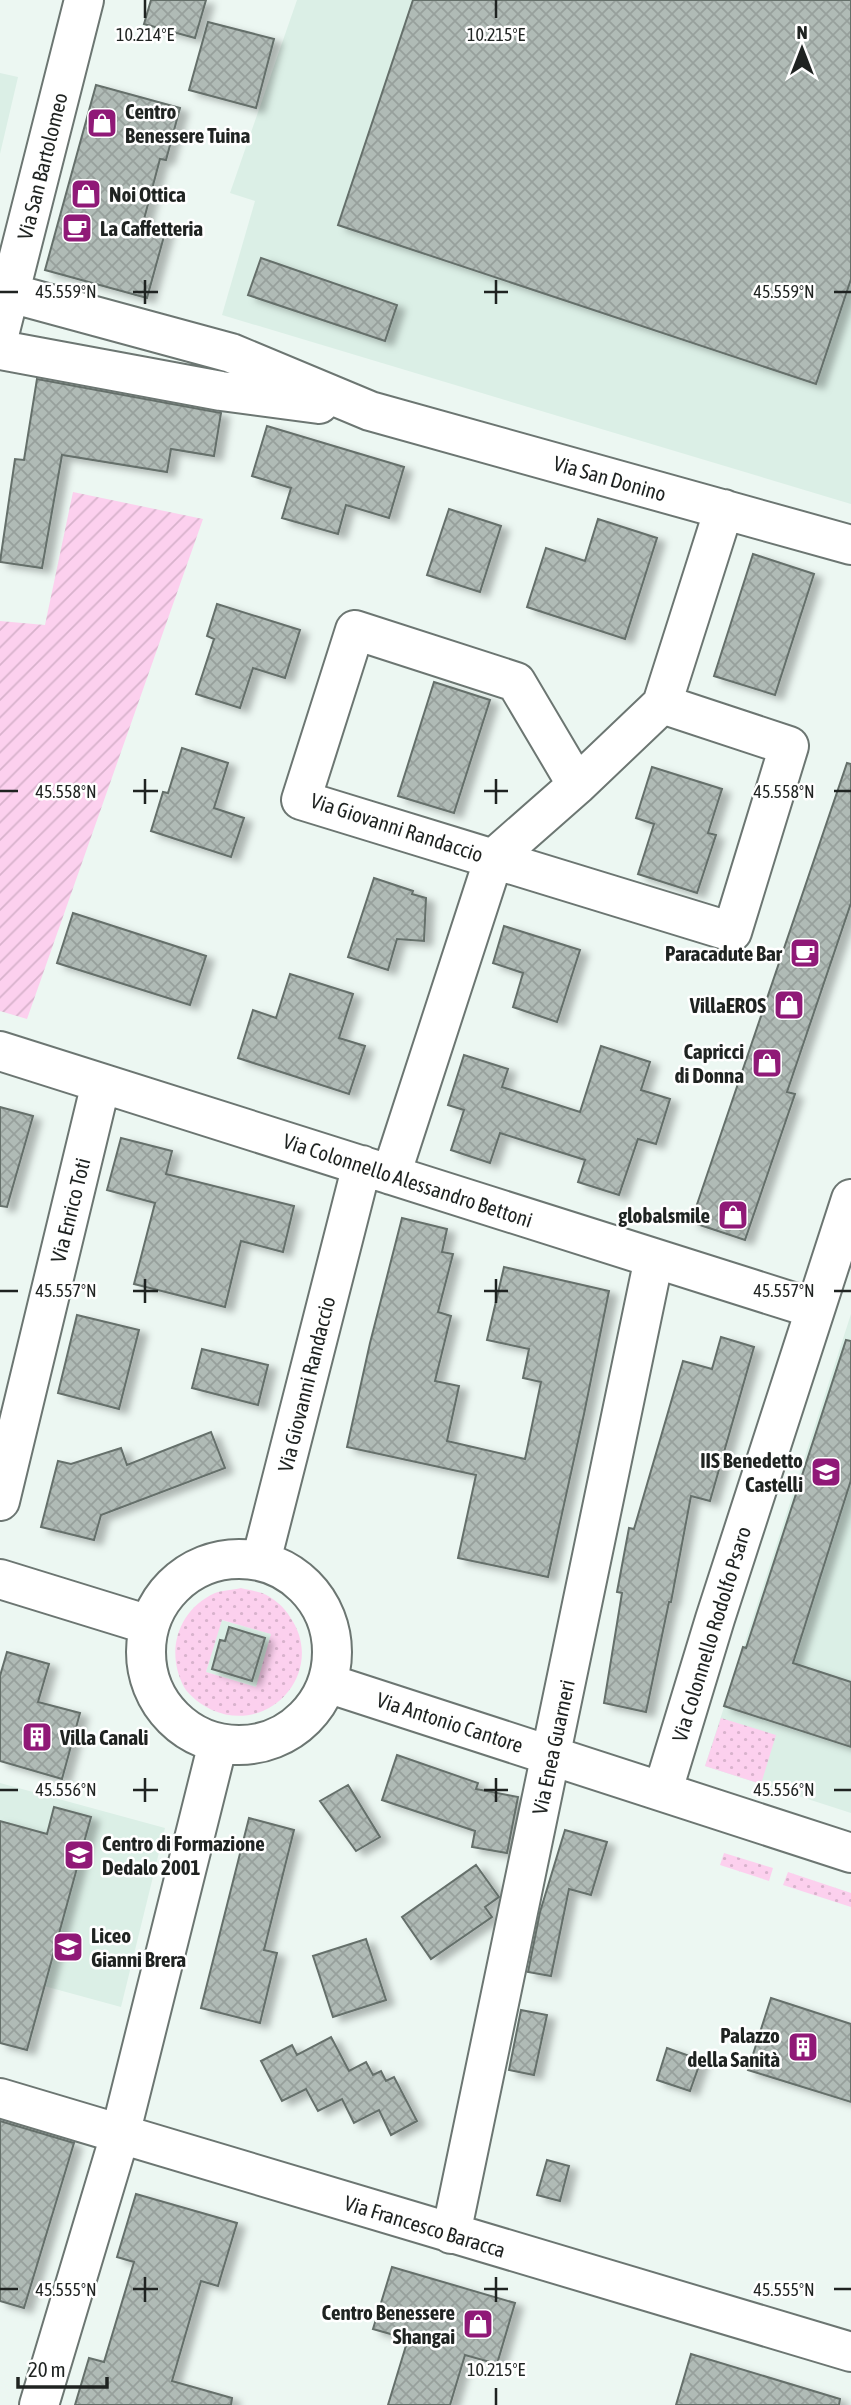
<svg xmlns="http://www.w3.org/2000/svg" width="851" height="2405" font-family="'Asap Condensed',sans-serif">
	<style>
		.built { fill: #dbefe6 }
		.grass { fill: url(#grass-dots); fill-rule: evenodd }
		.garden { fill: url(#garden-furrows) }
		.building { fill: url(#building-cross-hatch); stroke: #656f6b; stroke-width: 2; filter: url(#shadow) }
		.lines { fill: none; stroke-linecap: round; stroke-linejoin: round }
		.minor-casing { stroke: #6c7672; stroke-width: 42 }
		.minor { stroke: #fff; stroke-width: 38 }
		.ticks { fill: none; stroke: #1f2321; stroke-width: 2.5 }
		.labels { text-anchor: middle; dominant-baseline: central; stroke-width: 5; stroke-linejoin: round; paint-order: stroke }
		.poi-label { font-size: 21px; font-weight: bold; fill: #1f2321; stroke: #fff; text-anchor: end }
		.street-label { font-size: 21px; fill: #1f2321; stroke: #fff }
		.ticks-label { font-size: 18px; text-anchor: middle; fill: #1f2321; stroke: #fff; stroke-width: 5; stroke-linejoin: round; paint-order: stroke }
	</style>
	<defs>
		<pattern id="grass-dots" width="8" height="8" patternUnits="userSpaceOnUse" patternTransform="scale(1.75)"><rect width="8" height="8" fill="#fcd0ee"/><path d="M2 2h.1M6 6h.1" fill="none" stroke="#d8b2cc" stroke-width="1.8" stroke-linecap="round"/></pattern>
		<pattern id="garden-furrows" width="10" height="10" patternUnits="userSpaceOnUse" patternTransform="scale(1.75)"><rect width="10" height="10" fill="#fcd0ee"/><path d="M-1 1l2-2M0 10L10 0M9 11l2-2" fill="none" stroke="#d8b2cc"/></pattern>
		<pattern id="building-cross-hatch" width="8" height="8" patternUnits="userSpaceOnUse" patternTransform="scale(1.75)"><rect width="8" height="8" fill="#b0bbb6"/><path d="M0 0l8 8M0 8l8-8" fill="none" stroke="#97a09c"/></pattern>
		<filter id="shadow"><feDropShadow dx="8" dy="4.5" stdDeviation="3.5" flood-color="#0004"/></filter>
	</defs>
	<rect width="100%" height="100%" fill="#ecf7f2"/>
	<path class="built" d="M297,0H851V504L222,315L255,201L230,193Z
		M0,73L18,77L0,154Z
		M851,1314V1813L705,1766Z
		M221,1620L272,1634L256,1687L206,1672Z
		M0,1783L165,1828L121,2007L0,1974Z"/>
	<path class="grass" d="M241,1588C248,1590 256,1591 262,1593C274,1598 284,1607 290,1617C327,1670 271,1736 212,1710C202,1705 190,1697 184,1687C165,1651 178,1610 215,1593C223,1590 233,1590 241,1588ZM222,1620L271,1634L256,1687L206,1672Z
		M721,1718L776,1735L761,1784L705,1766Z
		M724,1853L773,1868L769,1881L720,1865Z
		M788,1872L851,1893V1907L783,1885Z"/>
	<path class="garden" d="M73,492L203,519L27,1019L0,1011V621L45,625Z"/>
	<path class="building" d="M151,0H206L195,38L144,24Z
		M413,0H851V279L816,384L338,225Z
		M208,22L274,39L256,108L189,90Z
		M96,85L180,108L166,160L160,159L143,223L166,229L147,298L45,270Z
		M261,258L397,305L385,341L248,295Z
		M37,379L221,413L214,456L171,449L167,472L62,455L42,568L0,562L15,459L24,460Z
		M267,426L404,467L389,518L346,505L338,534L282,518L291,488L252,476Z
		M449,509L501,526L480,592L427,575Z
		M598,519L657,538L625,639L527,607L546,548L585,561Z
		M753,554L814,574L775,695L714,676Z
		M217,604L300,630L285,678L253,668L240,708L196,694L214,639L207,636Z
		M434,682L490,700L454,813L398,796Z
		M182,748L228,763L214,808L244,818L231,857L151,831L163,792L168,793Z
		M847,763L851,764V903L787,1092L795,1094L745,1240L691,1222Z
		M652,767L722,789L708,833L716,835L697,893L638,874L654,824L636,818Z
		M374,878L413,891L412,894L426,898L424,941L397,939L388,970L348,957Z
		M73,913L206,956L190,1005L57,963Z
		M504,926L580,950L557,1022L513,1007L523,973L493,963Z
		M290,974L353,994L339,1038L365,1046L349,1094L238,1058L253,1010L276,1018Z
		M601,1046L650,1062L641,1090L670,1099L656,1144L638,1139L619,1195L578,1182L585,1160L500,1133L490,1163L451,1150L464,1110L448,1105L464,1055L508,1069L502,1087L580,1112Z
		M0,1107L33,1116L7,1207L0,1206Z
		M121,1138L172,1151L166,1174L294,1206L283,1252L241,1241L225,1307L134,1284L155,1203L107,1190Z
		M402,1218L447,1229L442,1252L453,1254L438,1312L451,1316L435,1381L459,1386L447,1441L525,1459L541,1382L523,1378L529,1349L487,1340L504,1267L609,1291L584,1414L548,1577L458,1558L476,1475L347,1447L370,1343Z
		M77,1315L139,1330L119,1409L58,1393Z
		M721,1337L754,1347L710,1501L691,1496L671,1602H669L646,1712L604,1703L622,1593L617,1592L629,1528L634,1529L683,1361L712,1369Z
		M846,1340L851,1341V1480L793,1663L851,1682V1747L724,1706L743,1647L746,1648Z
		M202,1349L268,1365L258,1405L192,1388Z
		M211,1432L225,1468L101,1515L94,1540L41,1527L58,1461L71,1464L121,1448L127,1465Z
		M229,1627L265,1638L252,1681L212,1669L220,1640L225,1641Z
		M7,1652L49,1664L38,1702L80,1713L62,1779L0,1761V1676Z
		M397,1755L478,1783L476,1789L518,1797L507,1853L472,1847L475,1831L382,1800Z
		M348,1785L380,1837L356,1851L320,1801Z
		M54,1807L91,1817L27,2050L0,2043V1821L47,1834Z
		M249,1818L294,1830L264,1950L277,1953L260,2023L201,2008Z
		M565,1830L607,1842L591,1895L569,1889L551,1976L528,1972L540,1912Z
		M476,1865L499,1897L485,1907L492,1917L431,1959L402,1917Z
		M366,1939L386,2000L333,2017L313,1956Z
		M771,1998L851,2024V2102L748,2070Z
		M521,2010L547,2015L534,2075L509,2070Z
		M331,2037L349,2071L366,2062L373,2075L381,2071L386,2081L394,2077L417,2121L391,2135L379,2110L354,2123L342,2099L318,2111L306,2089L282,2101L261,2061L292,2045L297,2055Z
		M667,2048L701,2060L690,2091L657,2080Z
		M0,2121L74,2143L24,2308L0,2301Z
		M547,2160L569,2166L560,2201L537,2195Z
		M136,2194L237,2223L218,2286L201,2281L172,2381L232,2398L231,2405H75L89,2358L104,2362L134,2262L117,2257Z
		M392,2267L515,2303L497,2364L465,2355L450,2405H388L408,2339L373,2329Z
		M691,2354L840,2399L839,2405H676Z"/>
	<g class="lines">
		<g class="minor-casing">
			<path id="minor" d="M10,293L231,353L370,411L851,545
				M0,331L84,0
				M0,350L221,391L319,404
				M577,785L516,682L355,630L301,800L732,932L789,746L662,704
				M0,1051L815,1309
				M391,1175L494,858L577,785L662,704L724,509
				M0,1501L101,1083
				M146 1652a93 93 0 1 1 186 0a93 93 0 1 1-186 0Z
				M261,1561L362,1165
				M0,1579L149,1625
				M327,1683L851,1853
				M663,1790L715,1619L851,1199
				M0,2098L851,2352
				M451,2234L654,1258
				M39,2405L120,2135L218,1743"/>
		</g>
		<use href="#minor" class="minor"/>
	</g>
	<path class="ticks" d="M145,0V18M496,0V18M145,280V304M496,280V304M0,292H18M133,292H158M484,292H508M834,292H851M145,779V804M496,779V804M0,791H18M133,791H158M484,791H508M834,791H851M145,1279V1303M496,1279V1303M0,1291H18M133,1291H158M484,1291H508M834,1291H851M145,1778V1802M496,1778V1802M0,1790H18M133,1790H158M484,1790H508M834,1790H851M145,2277V2302M496,2277V2302M0,2289H18M133,2289H158M484,2289H508M834,2289H851M496,2388V2405"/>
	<defs>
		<g id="shop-square" transform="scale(1.575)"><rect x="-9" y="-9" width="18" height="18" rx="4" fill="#901977" stroke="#fff"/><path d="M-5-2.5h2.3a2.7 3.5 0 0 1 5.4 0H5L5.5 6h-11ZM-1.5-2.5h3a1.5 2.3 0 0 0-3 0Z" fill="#fff"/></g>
		<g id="cafe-square" transform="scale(1.575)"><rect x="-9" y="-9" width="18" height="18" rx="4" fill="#901977" stroke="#fff"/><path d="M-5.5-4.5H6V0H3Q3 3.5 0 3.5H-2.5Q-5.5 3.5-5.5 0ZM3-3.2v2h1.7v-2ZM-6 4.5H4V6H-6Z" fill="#fff"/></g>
		<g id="school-square" transform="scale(1.575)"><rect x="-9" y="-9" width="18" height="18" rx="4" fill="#901977" stroke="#fff"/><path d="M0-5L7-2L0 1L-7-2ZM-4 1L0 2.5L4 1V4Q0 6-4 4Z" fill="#fff"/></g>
		<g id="building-square" transform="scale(1.575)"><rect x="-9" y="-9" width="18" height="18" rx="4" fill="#901977" stroke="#fff"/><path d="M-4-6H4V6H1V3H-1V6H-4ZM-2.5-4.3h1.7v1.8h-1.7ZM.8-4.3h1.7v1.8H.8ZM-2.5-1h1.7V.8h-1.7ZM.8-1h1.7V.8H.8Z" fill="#fff"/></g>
	</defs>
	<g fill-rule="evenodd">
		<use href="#shop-square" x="102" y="123"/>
		<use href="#shop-square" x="86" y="194"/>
		<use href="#cafe-square" x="77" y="228"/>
		<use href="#cafe-square" x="805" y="953"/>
		<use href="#shop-square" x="789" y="1005"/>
		<use href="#shop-square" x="767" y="1063"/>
		<use href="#shop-square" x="733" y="1215"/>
		<use href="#school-square" x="826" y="1472"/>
		<use href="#building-square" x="37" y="1737"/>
		<use href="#school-square" x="79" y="1855"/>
		<use href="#school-square" x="68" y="1947"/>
		<use href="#building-square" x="803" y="2047"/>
		<use href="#shop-square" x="478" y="2324"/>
	</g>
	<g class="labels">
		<g class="poi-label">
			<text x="125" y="111" text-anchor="start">Centro<tspan x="125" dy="24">Benessere Tuina</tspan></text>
			<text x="109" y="194" text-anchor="start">Noi Ottica</text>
			<text x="100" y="228" text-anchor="start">La Caffetteria</text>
			<text x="782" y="953">Paracadute Bar</text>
			<text x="766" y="1005">VillaEROS</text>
			<text x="744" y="1051">Capricci<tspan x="744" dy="24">di Donna</tspan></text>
			<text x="710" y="1215">globalsmile</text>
			<text x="803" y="1460">IIS Benedetto<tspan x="803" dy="24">Castelli</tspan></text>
			<text x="60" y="1737" text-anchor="start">Villa Canali</text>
			<text x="102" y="1843" text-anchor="start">Centro di Formazione<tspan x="102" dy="24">Dedalo 2001</tspan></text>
			<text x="91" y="1935" text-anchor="start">Liceo<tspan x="91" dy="24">Gianni Brera</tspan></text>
			<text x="780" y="2035">Palazzo<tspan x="780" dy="24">della Sanità</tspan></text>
			<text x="455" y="2312">Centro Benessere<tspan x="455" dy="24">Shangai</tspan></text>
		</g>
		<g class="street-label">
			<text transform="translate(42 166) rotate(-76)">Via San Bartolomeo</text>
			<text transform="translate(610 478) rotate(16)">Via San Donino</text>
			<text transform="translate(397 827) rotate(18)">Via Giovanni Randaccio</text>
			<text transform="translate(408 1180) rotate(18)">Via Colonnello Alessandro Bettoni</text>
			<text transform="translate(70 1210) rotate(-76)">Via Enrico Toti</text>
			<text transform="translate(306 1384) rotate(-76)">Via Giovanni Randaccio</text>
			<text transform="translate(711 1634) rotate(-73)">Via Colonnello Rodolfo Psaro</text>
			<text transform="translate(450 1722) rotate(18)">Via Antonio Cantore</text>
			<text transform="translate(553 1747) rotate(-78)">Via Enea Guarneri</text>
			<text transform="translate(425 2226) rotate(17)">Via Francesco Baracca</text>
		</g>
	</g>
	<g class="ticks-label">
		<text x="145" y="41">10.214°E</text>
		<text x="496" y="41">10.215°E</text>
		<text x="66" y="298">45.559°N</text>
		<text x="784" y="298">45.559°N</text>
		<text x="66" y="798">45.558°N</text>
		<text x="784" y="798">45.558°N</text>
		<text x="66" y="1297">45.557°N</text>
		<text x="784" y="1297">45.557°N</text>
		<text x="66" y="1796">45.556°N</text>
		<text x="784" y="1796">45.556°N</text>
		<text x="66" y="2296">45.555°N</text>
		<text x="784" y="2296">45.555°N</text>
		<text x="496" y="2376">10.215°E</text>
	</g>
	<g transform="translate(802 49)" stroke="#ffffff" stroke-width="5" paint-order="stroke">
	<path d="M0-5L12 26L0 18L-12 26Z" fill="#1f2321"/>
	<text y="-10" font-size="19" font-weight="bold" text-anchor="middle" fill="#1f2321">N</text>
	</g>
	<path d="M18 2377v10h89v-10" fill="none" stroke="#1f2321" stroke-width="3.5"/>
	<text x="28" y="2377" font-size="21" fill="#1f2321" stroke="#ffffff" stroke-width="5" paint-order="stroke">20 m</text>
</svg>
